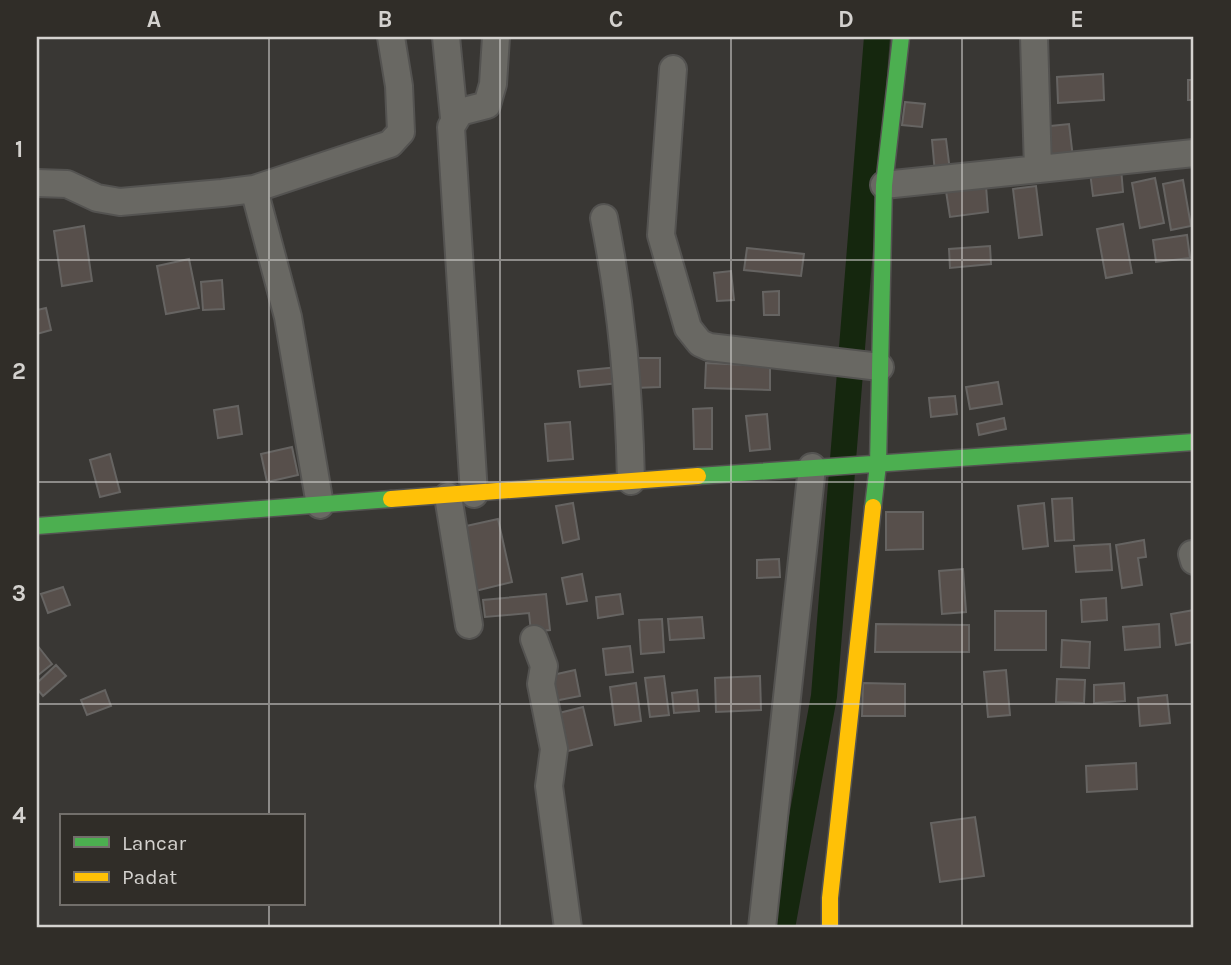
<svg xmlns="http://www.w3.org/2000/svg" width="1231" height="965" font-family="Karla,sans-serif">
	<style>
		.lines { fill: none; stroke-linecap: round; stroke-linejoin: round }
		.canal { stroke: #15270e; stroke-width: 26 }
		.building { fill: #574f4b; stroke: #666462; stroke-width: 2 }
		.street-casing { stroke: #545351; stroke-width: 30 }
		.fast-casing { stroke: #545351; stroke-width: 19 }
		.slow-casing { stroke: #545351; stroke-width: 19 }
		.street { stroke: #696863; stroke-width: 26 }
		.fast { stroke: #4caf50; stroke-width: 16 }
		.slow { stroke: #ffc107; stroke-width: 16 }
		.grid { fill: none; stroke: #d4d2cf; stroke-width: 2; stroke-opacity: 0.55 }
		.neatline { fill: none; stroke: #d4d2cf; stroke-width: 2.5 }
		.grid-label { font-size: 23px; text-anchor: middle; font-weight: bold; fill: #d4d2cf }
	</style>
	<rect width="100%" height="100%" fill="#393734"/>
	<g class="lines">
		<path class="canal" d="M782,928L824,696L877,37"/>
	</g>
	<path class="building" d="M1103,74L1104,100L1058,103L1057,77Z
		M1188,80H1194V100H1188Z
		M905,102L925,104L922,127L902,125Z
		M1069,124L1073,158L1045,162L1041,127Z
		M946,139L950,171L935,173L932,140Z
		M1121,168L1123,192L1093,196L1090,172Z
		M1155,178L1164,223L1140,228L1132,183Z
		M1183,180L1191,226L1171,230L1163,184Z
		M986,186L988,212L950,217L946,191Z
		M1036,186L1042,235L1019,238L1013,189Z
		M1123,224L1132,273L1106,278L1097,229Z
		M84,226L92,281L62,286L54,231Z
		M1187,235L1190,258L1156,262L1153,240Z
		M990,246L991,264L950,268L949,249Z
		M747,248L804,254L801,276L744,270Z
		M189,259L199,308L166,314L157,266Z
		M731,271L734,300L717,301L714,273Z
		M222,280L224,309L203,310L201,282Z
		M779,291V315H764L763,292Z
		M46,308L51,330L37,334V310Z
		M634,358H660V387L634,388Z
		M706,363L770,366V390L705,388Z
		M618,367L619,383L580,387L578,371Z
		M998,382L1002,404L970,409L966,387Z
		M955,396L957,414L931,417L929,398Z
		M238,406L242,434L218,438L214,410Z
		M712,408V449H694L693,409Z
		M767,414L770,449L750,451L746,416Z
		M1004,418L1006,429L979,435L977,424Z
		M570,422L573,459L548,461L545,424Z
		M292,447L298,475L267,482L261,454Z
		M110,454L120,492L100,497L90,460Z
		M1072,498L1074,540L1055,541L1052,499Z
		M573,503L579,539L563,543L556,506Z
		M1044,503L1048,546L1023,549L1018,506Z
		M886,512H923V549L886,550Z
		M498,519L512,582L471,592L457,528Z
		M1144,540L1146,557L1138,558L1142,585L1122,588L1116,545Z
		M1110,544L1112,570L1076,572L1074,546Z
		M779,559L780,577L757,578V560Z
		M963,569L966,612L942,614L939,571Z
		M582,574L587,601L567,604L562,578Z
		M63,587L70,605L48,613L41,594Z
		M546,594L550,630L531,632L529,613L485,617L483,600Z
		M620,594L623,614L598,618L596,597Z
		M1106,598L1107,620L1082,622L1081,600Z
		M1194,610V642L1176,645L1171,614Z
		M995,611H1046V650H995Z
		M702,617L704,638L670,640L668,619Z
		M662,619L664,652L641,654L639,620Z
		M876,624L969,625V652H875Z
		M1159,624L1160,647L1125,650L1123,627Z
		M1062,640L1090,642L1089,668L1061,667Z
		M37,645L52,664L37,676Z
		M630,646L633,672L606,675L603,649Z
		M56,665L66,676L43,696L37,689V683Z
		M575,670L580,696L554,701L548,676Z
		M1006,670L1010,715L988,717L984,672Z
		M664,676L669,715L650,717L645,678Z
		M760,676L761,710L716,712L715,678Z
		M1057,679L1085,680L1084,703L1056,702Z
		M636,683L641,721L615,725L610,687Z
		M863,683L905,684V716H862Z
		M1124,683L1125,701L1094,703V685Z
		M105,690L111,706L87,715L81,700Z
		M697,690L699,711L674,713L672,693Z
		M1167,695L1170,723L1140,726L1138,698Z
		M583,707L592,745L564,752L555,714Z
		M1136,763L1137,789L1087,792L1086,766Z
		M975,817L984,876L940,882L931,823Z"/>
	<g class="lines">
		<g class="street-casing">
			<path id="street" d="M446,37L454,118
				M1034,37L1038,169
				M673,69L661,235L688,328L700,343L709,347L880,367
				M37,183L67,184L97,198L120,202L222,193L254,189L390,144L401,132L399,86L391,37
				M884,185L1194,153
				M254,189L288,317L320,505
				M604,218C622,309 629,389 631,481
				M474,494L451,127L460,112L487,105L493,84L496,37
				M448,496L469,625
				M1192,554L1194,561
				M534,639L544,666L541,684L554,749L549,786L568,928
				M762,928L812,467"/>
		</g>
		<g class="fast-casing">
			<path id="fast" d="M698,476L1194,442
				M873,507L878,465L884,185L901,37
				M37,526L391,499"/>
		</g>
		<g class="slow-casing">
			<path id="slow" d="M391,499L698,476
				M830,928V898L873,507"/>
		</g>
		<use href="#street" class="street"/>
		<use href="#fast" class="fast"/>
		<use href="#slow" class="slow"/>
	</g>
	<path class="grid" d="M269,37V816M500,37V928M731,37V928M962,37V928M37,260H1194M37,482H1194M37,704H1194M269,904V928"/>
	<rect width="1231" height="965" fill="none" stroke="#302d28" stroke-width="77"/>
	<rect x="60" y="814" width="245" height="91" fill="#302d28" stroke="#726f6b" stroke-width="2"/>
	<rect x="74" y="837" width="35" height="10" fill="#4caf50" stroke="#726f6b" stroke-width="2"/>
	<text x="122" y="850" font-size="21" fill="#d4d2cf">Lancar</text>
	<rect x="74" y="872" width="35" height="10" fill="#ffc107" stroke="#726f6b" stroke-width="2"/>
	<text x="122" y="884" font-size="21" fill="#d4d2cf">Padat</text>
	<rect x="38" y="38" width="1154" height="888" class="neatline"/>
	<g class="grid-label">
		<text x="154" y="27">A</text>
		<text x="385" y="27">B</text>
		<text x="616" y="27">C</text>
		<text x="846" y="27">D</text>
		<text x="1077" y="27">E</text>
		<text x="19" y="157">1</text>
		<text x="19" y="379">2</text>
		<text x="19" y="601">3</text>
		<text x="19" y="823">4</text>
	</g>
</svg>
